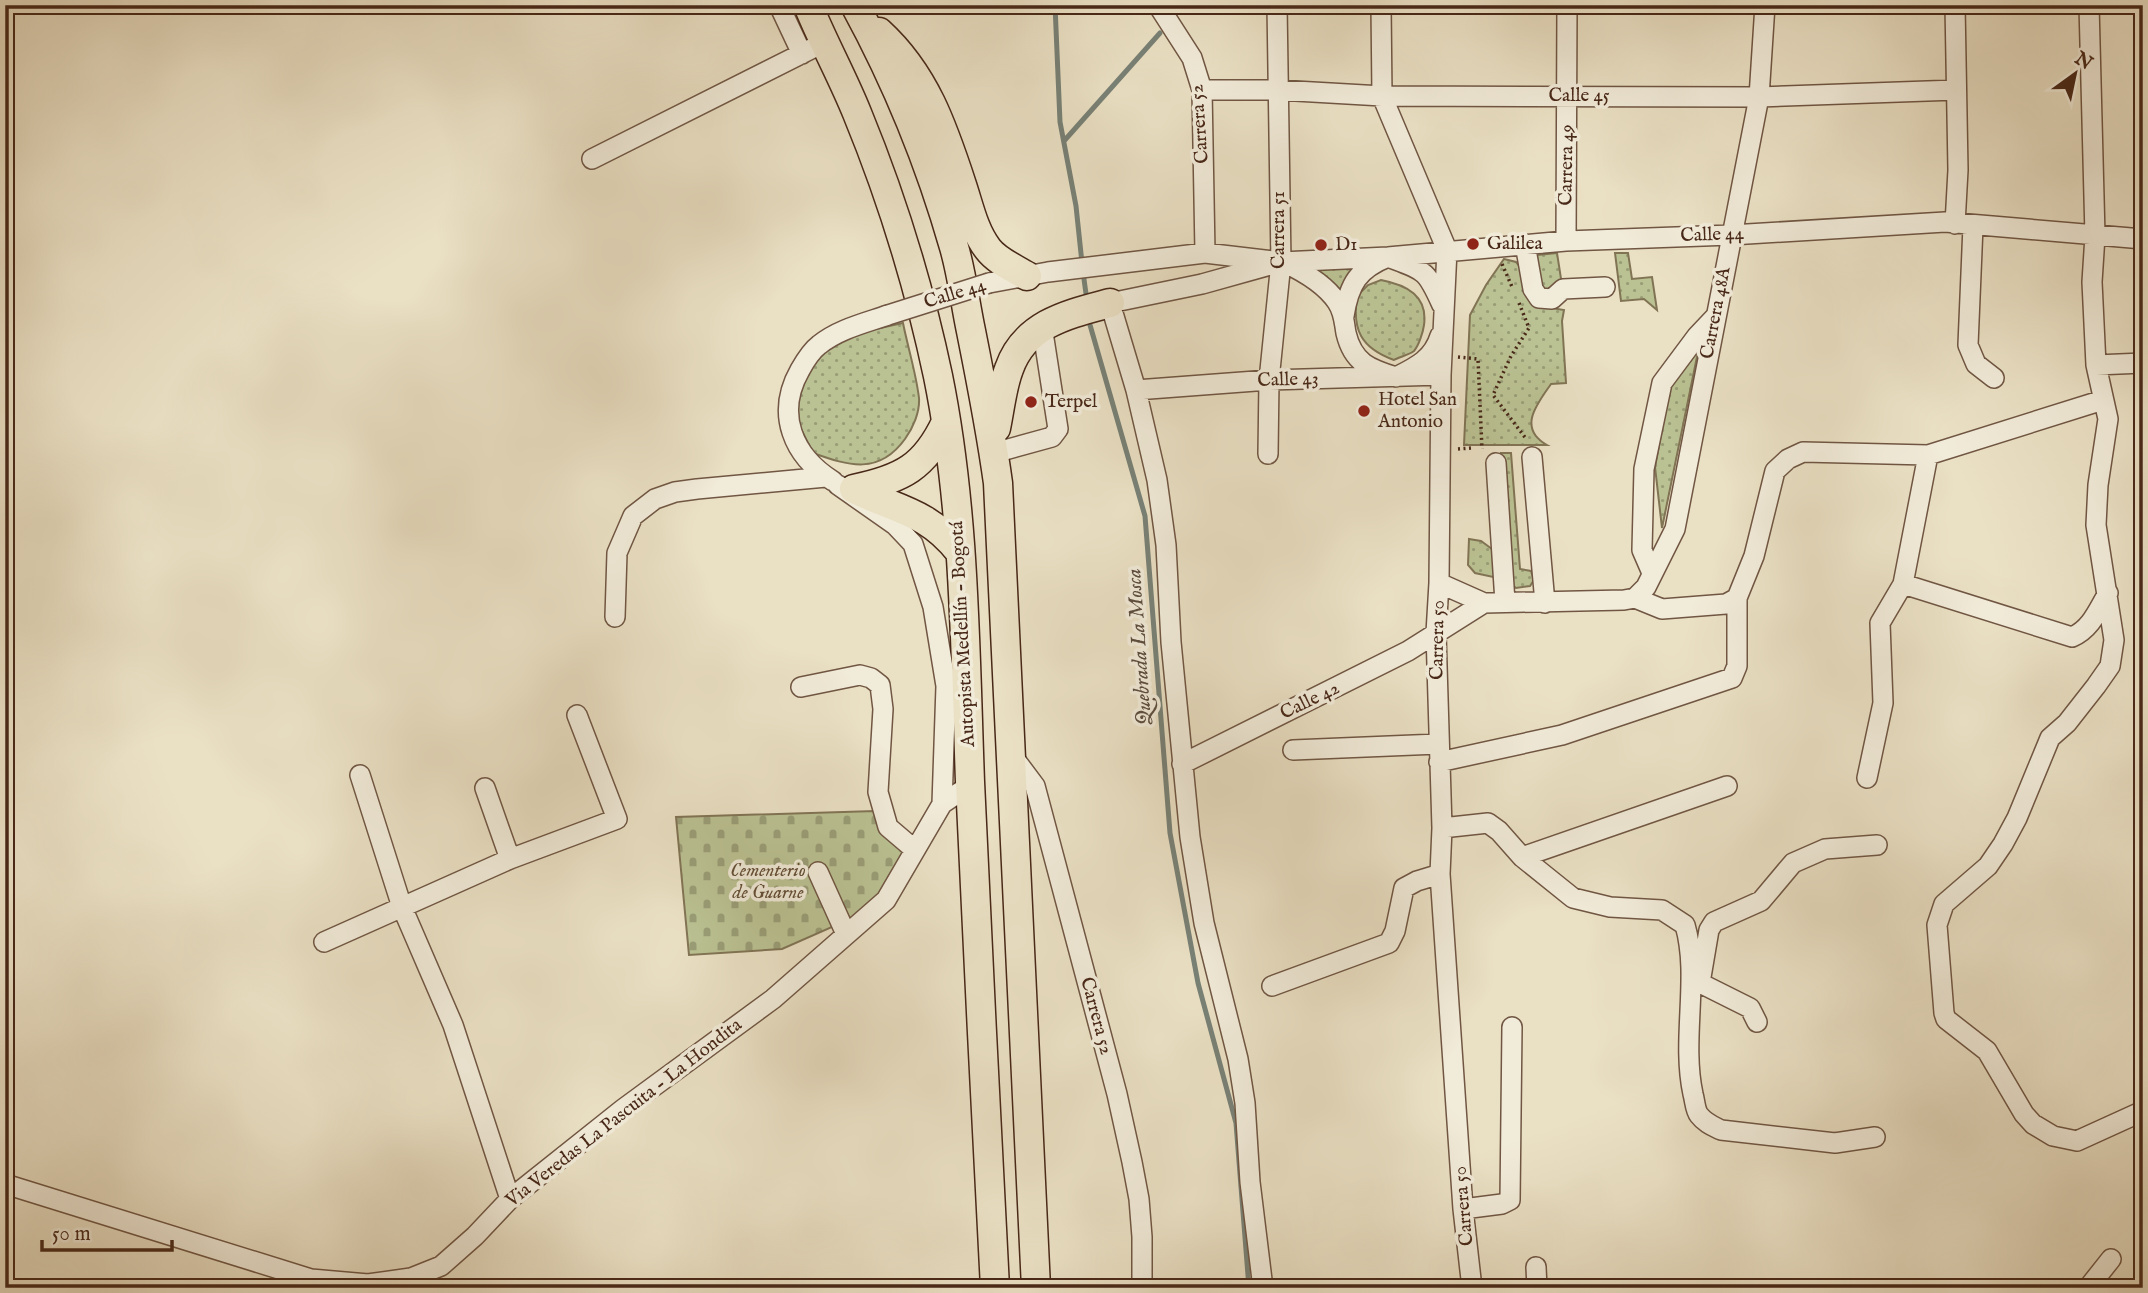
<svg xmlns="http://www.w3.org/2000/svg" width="2148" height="1293" font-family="'IM FELL English',serif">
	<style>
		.cemetery { fill: url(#cemetery-stones); stroke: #817455; stroke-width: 2 }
		.park { fill: url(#park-dots); stroke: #817455; stroke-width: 2 }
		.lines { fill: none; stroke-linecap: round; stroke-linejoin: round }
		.stream { stroke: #788176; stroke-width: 5 }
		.minor-casing { stroke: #705643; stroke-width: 22 }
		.highway-casing { stroke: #482818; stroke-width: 31 }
		.path { stroke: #482818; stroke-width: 3.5; stroke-dasharray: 2 3.5; stroke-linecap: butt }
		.minor { stroke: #f1ebd9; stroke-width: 19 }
		.highway { stroke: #eae0c4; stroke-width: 28 }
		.minor-bridge-casing { stroke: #705643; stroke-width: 22; stroke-linecap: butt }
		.minor-bridge { stroke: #f1ebd9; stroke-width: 19 }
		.poi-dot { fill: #8f2418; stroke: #f1ebd9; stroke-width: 2.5 }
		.labels { text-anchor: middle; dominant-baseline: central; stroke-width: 7; stroke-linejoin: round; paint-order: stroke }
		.street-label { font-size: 19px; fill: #482818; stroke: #f1ebd9 }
		.poi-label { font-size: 19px; fill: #482818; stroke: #f1ebd9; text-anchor: start }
		.park-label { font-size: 19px; font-style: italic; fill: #644e36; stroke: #f1ebd9 }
		.water-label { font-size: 21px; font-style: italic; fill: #5c4d3f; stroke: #f1ebd9 }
	</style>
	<defs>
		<pattern id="cemetery-stones" width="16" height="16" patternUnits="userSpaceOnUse" patternTransform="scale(1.75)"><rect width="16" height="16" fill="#bac192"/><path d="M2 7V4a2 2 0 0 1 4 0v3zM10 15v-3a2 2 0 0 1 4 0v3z" fill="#999d76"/></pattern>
		<pattern id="park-dots" width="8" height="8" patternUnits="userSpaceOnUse" patternTransform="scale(1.75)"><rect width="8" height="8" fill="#bac192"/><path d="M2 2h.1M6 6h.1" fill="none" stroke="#999d76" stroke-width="1.8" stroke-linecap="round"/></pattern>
	</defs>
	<rect width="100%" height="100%" fill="#eae0c4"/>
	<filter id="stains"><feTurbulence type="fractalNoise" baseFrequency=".00286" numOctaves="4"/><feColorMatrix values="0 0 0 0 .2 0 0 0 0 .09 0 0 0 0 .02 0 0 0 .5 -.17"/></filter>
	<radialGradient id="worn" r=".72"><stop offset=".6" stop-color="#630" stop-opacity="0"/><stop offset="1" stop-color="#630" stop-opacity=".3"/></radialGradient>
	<path class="cemetery" d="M875,811L904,852L882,895L848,920L782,949L689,955L676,817Z"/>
	<path class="park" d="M1557,253L1562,285L1549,294L1540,289L1537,255Z
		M1615,253H1628L1632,279L1652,277L1657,310L1644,299L1621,301Z
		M1504,259L1516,262L1523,270V290L1534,305L1564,310L1562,321L1566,383L1551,384C1537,404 1517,428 1547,445H1464L1470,315L1486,285Z
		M1360,264L1340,292L1305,265Z
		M1381,280C1407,285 1428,296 1424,325C1423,332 1419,345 1414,351C1409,355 1399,357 1394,360C1361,348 1352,330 1357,296L1368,285Z
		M903,323C908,348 916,373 919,398C920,412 913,428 905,439C879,475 849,466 813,453L794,415L799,383L814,357L843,336Z
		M1699,347L1662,528L1655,467L1672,376Z
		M1501,453H1511L1520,569L1531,571L1534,580L1530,586L1516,588L1511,584Z
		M1469,539L1481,541L1492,549L1498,571L1493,577L1475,573L1468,565Z"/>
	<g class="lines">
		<path class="stream" d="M1055,5L1060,122L1076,206L1082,263
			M1180,9L1184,5
			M1064,141L1160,33
			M1083,272L1087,301
			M1088,318L1145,516L1170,833L1198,983L1236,1123L1249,1288"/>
		<g class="minor-casing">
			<path id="minor" d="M779,5L802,54
				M1158,5L1192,58L1202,90L1205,253
				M1381,5L1382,96L1447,250L1441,375L1439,583L1436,633L1442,828L1440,874L1463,1209L1472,1288
				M1955,5L1958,170L1955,224
				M2089,5L2095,236L2092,282L2096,365L2108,419L2098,485L2096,525L2114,640L2110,666L2096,686L2067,723L2050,738L2017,818L2003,844L1988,866L1944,904L1937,925L1944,1013L1946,1019L1987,1051L2024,1114L2033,1124L2053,1136L2077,1141L2143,1111
				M1202,90H1278L1382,96L1759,97L1956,90
				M592,159L823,43
				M1973,226L1968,345L1976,364L1994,378
				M1566,241L1567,5
				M1525,244L1533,289L1539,298L1552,299L1563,289L1605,287
				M1285,263C1304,272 1325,284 1337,302C1344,312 1344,322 1346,333C1353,363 1370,369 1396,377C1416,367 1433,359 1440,336
				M989,283L1048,272L1205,253L1281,262L1388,257L1566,241L1731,235L1945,222L2143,239
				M1344,316C1349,284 1358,269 1388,257C1425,271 1426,269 1442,305
				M2096,365L2143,363
				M1136,390L1269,380L1441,375
				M994,453L1052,437L1058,429L1042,326
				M1268,454L1269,380L1281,262L1277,5
				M1532,457L1545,603
				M1496,463L1505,602
				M833,481C793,456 775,414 800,370C805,361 811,351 819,345C839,329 865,323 888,315
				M838,485L895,525L913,544L933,607L946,686L942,804
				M1652,573L1642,550L1644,469L1662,383L1697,336L1715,317
				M1439,583L1484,603L1624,600L1635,598L1646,587L1675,529L1759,97L1765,5
				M1903,584L2072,637C2091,629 2098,610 2108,593
				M1635,598L1662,609L1726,604L1737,598
				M615,617L617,553L633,516L655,499L675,492L697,489L826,477
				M801,687L860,675L871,678L880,685L883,709L878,792L888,827L915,850
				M1293,750L1438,744
				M1011,754L1035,786L1117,1094L1132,1162L1139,1199L1142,1237V1288
				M1439,762L1562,735L1732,678L1737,666V598L1754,556L1775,471L1788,459L1803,452L1928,455L2103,400
				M1182,764L1408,651L1484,603
				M360,775L402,907L453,1025L510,1199
				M1867,778L1883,703L1880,623L1903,584L1928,455
				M485,788L510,859
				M1442,828L1488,823L1499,831L1522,857L1573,898L1610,907L1662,910L1685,925C1700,977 1681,1039 1693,1094C1695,1101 1695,1110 1699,1115C1705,1123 1713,1126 1721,1130L1835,1143L1875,1137
				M1522,857L1727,786
				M818,872L846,934
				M324,942L510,859L617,819L577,715
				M1694,982L1700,983L1709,930L1714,922L1761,901L1793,863L1825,849L1877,845
				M1700,983L1750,1008L1757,1022
				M1272,986L1389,943L1395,931L1404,888L1417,881L1440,874
				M5,1184L311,1279L368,1284L411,1278L441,1266L475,1236L510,1199L623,1109L773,999L886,900L942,804L970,785
				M1463,1209L1502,1204L1510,1200L1512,1027
				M1536,1267L1537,1288
				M1263,1288L1250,1182L1245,1103L1238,1059L1204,923L1190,837L1171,642L1166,545L1157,480L1136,390L1110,303L1202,284L1281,262
				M2088,1288L2111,1259"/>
		</g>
		<g class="highway-casing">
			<path id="highway" d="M808,5C823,42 842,76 857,113C892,198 919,286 938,376C965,509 965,647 970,782C977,951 987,1119 995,1288
				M855,5C897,82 930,163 954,247C962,274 965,303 971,331C981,381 991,432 998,483L1036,1288
				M879,32C925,74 943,127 962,185C969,206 974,231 988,249C997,261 1014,268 1027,276
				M996,428C1000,409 1002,387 1009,369C1025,323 1069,314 1110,303
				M854,489C897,510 927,511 959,551
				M854,489C902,479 925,467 946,422"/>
		</g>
		<path class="path" d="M1502,264L1513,289
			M1519,303L1529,328L1511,356L1493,395L1527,440
			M1458,357L1478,359L1482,449
			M1458,449L1471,448"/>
		<use href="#minor" class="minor"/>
		<use href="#highway" class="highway"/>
		<g class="minor-bridge-casing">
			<path id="minor-bridge" d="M888,315L989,283"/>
		</g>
		<use href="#minor-bridge" class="minor-bridge"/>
	</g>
	<g class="poi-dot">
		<circle cx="1473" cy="244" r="7"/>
		<circle cx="1321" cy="245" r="7"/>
		<circle cx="1031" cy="402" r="7"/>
		<circle cx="1364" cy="411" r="7"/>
	</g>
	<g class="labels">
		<g class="street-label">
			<text x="1579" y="96">Calle 45</text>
			<text transform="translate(1200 124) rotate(-94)">Carrera 52</text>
			<text transform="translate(1567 165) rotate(-89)">Carrera 49</text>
			<text transform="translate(1279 230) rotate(-90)">Carrera 51</text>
			<text transform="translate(1712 235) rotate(-2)">Calle 44</text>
			<text transform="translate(955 294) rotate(-17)">Calle 44</text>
			<text transform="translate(1716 313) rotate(-79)">Carrera 48A</text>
			<text transform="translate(1288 380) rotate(-2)">Calle 43</text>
			<text transform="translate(963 634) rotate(-93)">Autopista Medellín - Bogotá</text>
			<text transform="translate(1438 640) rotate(-89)">Carrera 50</text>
			<text transform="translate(1310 701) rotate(-26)">Calle 42</text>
			<text transform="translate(1096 1016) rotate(75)">Carrera 52</text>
			<text transform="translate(624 1113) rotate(-38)">Via Veredas La Pascuita - La Hondita</text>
			<text transform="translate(1464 1206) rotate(-95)">Carrera 50</text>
		</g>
		<g class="poi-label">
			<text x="1487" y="244">Galilea</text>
			<text x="1335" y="245">D1</text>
			<text x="1378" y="400">Hotel San<tspan x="1378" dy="22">Antonio</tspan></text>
			<text x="1045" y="402">Terpel</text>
		</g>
		<g class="park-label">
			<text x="768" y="871">Cementerio<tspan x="768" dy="22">de Guarne</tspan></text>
		</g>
		<g class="water-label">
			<text transform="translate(1140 647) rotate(-94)">Quebrada La Mosca</text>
		</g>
	</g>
	<rect width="2148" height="1293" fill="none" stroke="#eae0c4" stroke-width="28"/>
	<rect x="7" y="7" width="2134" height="1279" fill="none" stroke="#482818" stroke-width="3.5"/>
	<rect x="14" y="14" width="2120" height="1265" fill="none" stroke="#482818" stroke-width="2"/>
	<g transform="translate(2075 74) rotate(33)" stroke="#f1ebd9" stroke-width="5" paint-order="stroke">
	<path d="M0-5L12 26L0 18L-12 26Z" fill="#482818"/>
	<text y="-10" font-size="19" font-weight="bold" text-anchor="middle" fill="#482818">N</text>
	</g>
	<path d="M42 1240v10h130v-10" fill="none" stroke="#482818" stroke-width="3.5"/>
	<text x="52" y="1240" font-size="21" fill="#482818" stroke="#f1ebd9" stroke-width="5" paint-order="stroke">50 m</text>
	<rect width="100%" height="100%" filter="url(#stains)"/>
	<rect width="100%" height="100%" fill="url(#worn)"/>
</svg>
